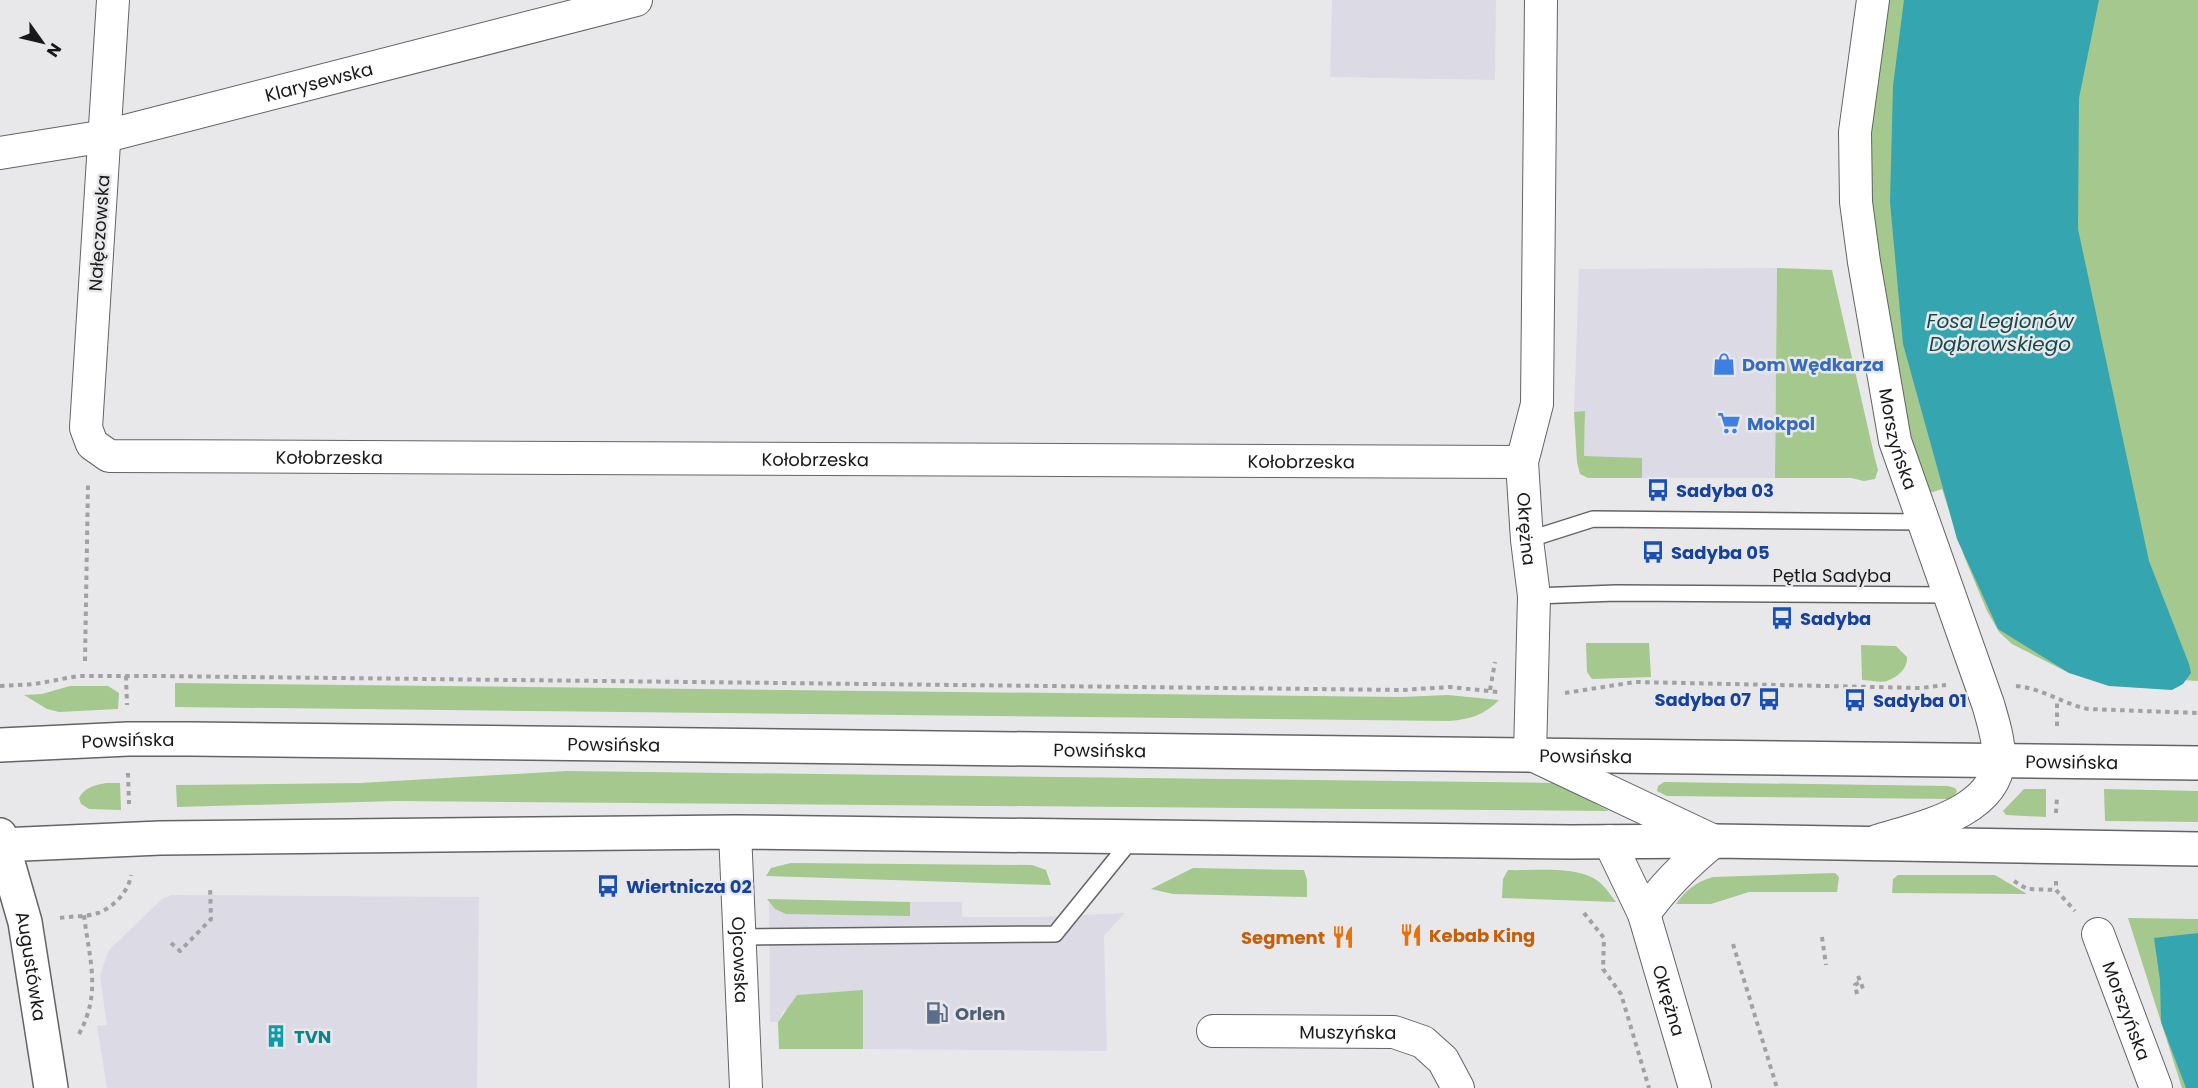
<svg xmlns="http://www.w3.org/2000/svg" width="2198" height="1088" font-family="Poppins,sans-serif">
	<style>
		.built { fill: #dcdae5 }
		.green { fill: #a4c88d }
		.water { fill: #35a5b0 }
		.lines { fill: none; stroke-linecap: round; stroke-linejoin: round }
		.service-casing { stroke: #646366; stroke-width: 18 }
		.minor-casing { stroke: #646366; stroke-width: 34 }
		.tertiary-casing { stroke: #646366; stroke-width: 36 }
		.secondary-casing { stroke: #646366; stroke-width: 36 }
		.path { stroke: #a1a1a3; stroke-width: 4; stroke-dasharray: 4.5 4.5; stroke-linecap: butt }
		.service { stroke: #fff; stroke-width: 15 }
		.minor { stroke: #fff; stroke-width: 32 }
		.tertiary { stroke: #fff; stroke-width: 33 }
		.secondary { stroke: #fff; stroke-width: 33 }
		.labels { text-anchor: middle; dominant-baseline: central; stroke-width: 5; stroke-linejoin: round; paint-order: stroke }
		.street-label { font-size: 18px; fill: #19191a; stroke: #e8e8eb }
		.shop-label { font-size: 18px; font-weight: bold; fill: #366cbe; stroke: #e8e8eb; text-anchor: start }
		.transit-label { font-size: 18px; font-weight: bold; fill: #164399; stroke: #e8e8eb; text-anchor: start }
		.food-label { font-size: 18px; font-weight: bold; fill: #c56008; stroke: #e8e8eb; text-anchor: start }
		.service-label { font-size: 18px; font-weight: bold; fill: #4e5e75; stroke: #e8e8eb; text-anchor: start }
		.culture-label { font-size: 18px; font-weight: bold; fill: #0d838f; stroke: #e8e8eb; text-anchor: start }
		.water-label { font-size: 20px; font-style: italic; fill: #18494d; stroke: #e8e8eb }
	</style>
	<rect width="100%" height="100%" fill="#e8e8eb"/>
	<path class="built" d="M1332,0H1496L1495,80L1330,77Z
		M1777,268L1775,478H1642V458L1584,457L1585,412H1574L1579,269Z
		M171,895L479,897L477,1088H107L97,1026L107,1025L100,977L104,963L109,950L162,899Z
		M769,902L775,909L909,916L910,902H962V917H1037L1125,913L1104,936L1107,1051L863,1049V990L783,1011L778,1022H770Z"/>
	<path class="green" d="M1886,0H2198V681L2069,673L2012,644L1999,632L1987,611L1964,556L1942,489L1927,494C1899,408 1883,316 1874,226C1870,192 1866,156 1869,122C1872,81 1881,40 1886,0Z
		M1777,268L1832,270L1875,459L1878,470L1875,479L1864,481L1851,478H1775Z
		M1585,411L1584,456L1642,458V478H1588L1580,474L1577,462L1574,412Z
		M1586,643H1649L1651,677L1592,679L1587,672Z
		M1861,645L1896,646L1907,657C1908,668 1898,677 1887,681C1880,683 1869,680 1862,680Z
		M175,683L1401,697L1448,695L1499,700C1484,715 1471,719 1450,721L175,707Z
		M70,686H108L119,693L118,709L59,712L47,709L24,695L42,694Z
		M567,771L1557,783L1609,811L396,801L177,807L176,785L360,783Z
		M1664,782L1948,786L1955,788L1957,791L1953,799L1667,796L1657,791L1658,786Z
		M106,783H120L121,810L89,809L81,804L79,798C85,787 95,785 106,783Z
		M2024,789H2046V817L2006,815L2003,811Z
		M2104,789L2198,791V822L2105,821Z
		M791,863L1032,865L1046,870L1051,885L766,876L771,868Z
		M1193,868L1304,870L1307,880V897L1173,894L1151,889Z
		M1508,870C1533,871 1571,866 1593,878C1603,883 1609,893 1616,902L1502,898L1503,879Z
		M1835,873L1839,877L1837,892H1749L1711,904H1676C1686,890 1696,882 1713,877Z
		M1898,875H1995L2027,894L1892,893L1893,879Z
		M767,899L910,902V916L786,914L775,909Z
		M2128,918L2198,919V1088H2182Z
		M863,990V1049H779L778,1022L797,995Z"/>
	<path class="water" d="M1904,0H2099L2079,98L2078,229L2149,561L2189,664L2191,673L2183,684L2172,690L2109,686L2069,673L1998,629L1957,539L1903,344L1890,202L1893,86Z
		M2198,933V1088H2186L2161,1022L2160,980L2154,938Z"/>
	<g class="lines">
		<g class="service-casing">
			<path id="service" d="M1527,540L1593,519L1923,522
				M1534,596L1616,593L1950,595
				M740,937L1055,934L1132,839"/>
		</g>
		<g class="minor-casing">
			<g id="minor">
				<path id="s1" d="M113,0L86,428L92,444L109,456L1522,462"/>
				<path id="s2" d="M1541,0L1537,404L1522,462L1527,540L1534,596L1530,754L1714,841C1687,863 1664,885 1644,914"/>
				<path id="s3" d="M1873,0L1855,132L1856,202L1864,262L1895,441L1988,704C1993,721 1999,740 1999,758C1997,813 1918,828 1877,841"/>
				<path id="s4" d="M0,153L106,136L636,0"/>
				<path id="s5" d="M735,832L746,1088"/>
				<path id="s6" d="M1609,841L1644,914L1695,1088"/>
				<path id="s7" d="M2098,934L2156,1088"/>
				<path id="s8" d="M1213,1031L1394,1032L1423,1042L1443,1060L1458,1088"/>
			</g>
		</g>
		<g class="tertiary-casing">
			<g id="tertiary">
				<path id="s9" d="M0,835L25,922L51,1088"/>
			</g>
		</g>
		<g class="secondary-casing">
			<g id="secondary">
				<path id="s10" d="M0,745L128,739H191L2198,763"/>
				<path d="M0,845L160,838L735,832L1571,842L1714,841L2198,849"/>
			</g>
		</g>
		<path class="path" d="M85,661L88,483
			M126,676L127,705
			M0,686L35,684L78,676H158L1402,690L1450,687L1498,692
			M2016,686C2042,688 2063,704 2088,709L2198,713
			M1490,690L1495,662
			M1565,693L1635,682L1921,688L1946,685
			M2057,726V700
			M128,773L129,804
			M2056,813L2057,797
			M2014,881L2027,889L2056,890
			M2056,881V890L2075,911
			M1584,913L1604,938L1603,969L1621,994L1649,1088
			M60,918C71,916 86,917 98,913C114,907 129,891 131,875
			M1822,937L1826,965
			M171,943L180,951L211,919L210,886
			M1733,944L1777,1088
			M1858,976L1864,991
			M1857,994L1855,985L1861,981
			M79,1034C102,992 89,959 84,915"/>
		<use href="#service" class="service"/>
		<use href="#minor" class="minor"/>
		<use href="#tertiary" class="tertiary"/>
		<use href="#secondary" class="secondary"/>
	</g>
	<defs>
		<g id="shop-bare" transform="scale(1.8)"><path d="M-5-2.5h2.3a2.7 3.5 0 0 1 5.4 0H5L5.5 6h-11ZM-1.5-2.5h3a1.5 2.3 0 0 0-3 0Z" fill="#3f7fe0" stroke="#e8e8eb" stroke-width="2.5" paint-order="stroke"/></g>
		<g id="supermarket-bare" transform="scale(1.8)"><path d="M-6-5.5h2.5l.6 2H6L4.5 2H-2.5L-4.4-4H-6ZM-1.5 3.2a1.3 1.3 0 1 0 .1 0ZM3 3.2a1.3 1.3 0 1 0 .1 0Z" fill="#3f7fe0" stroke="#e8e8eb" stroke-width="2.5" paint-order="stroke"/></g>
		<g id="bus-bare" transform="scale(1.8)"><path d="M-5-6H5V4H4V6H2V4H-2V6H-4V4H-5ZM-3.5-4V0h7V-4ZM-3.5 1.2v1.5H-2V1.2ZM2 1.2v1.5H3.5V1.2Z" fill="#1a4fb4" stroke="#e8e8eb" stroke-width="2.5" paint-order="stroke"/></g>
		<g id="restaurant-bare" transform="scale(1.8)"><path d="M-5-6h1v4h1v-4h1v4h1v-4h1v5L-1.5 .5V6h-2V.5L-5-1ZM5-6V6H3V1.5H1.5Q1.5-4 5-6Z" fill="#e8710a" stroke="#e8e8eb" stroke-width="2.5" paint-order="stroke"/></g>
		<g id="fuel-bare" transform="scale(1.8)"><path d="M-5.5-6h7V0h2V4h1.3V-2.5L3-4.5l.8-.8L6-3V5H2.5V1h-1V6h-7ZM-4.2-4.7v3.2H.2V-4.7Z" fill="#5c6f8a" stroke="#e8e8eb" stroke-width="2.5" paint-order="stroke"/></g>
		<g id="building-bare" transform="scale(1.8)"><path d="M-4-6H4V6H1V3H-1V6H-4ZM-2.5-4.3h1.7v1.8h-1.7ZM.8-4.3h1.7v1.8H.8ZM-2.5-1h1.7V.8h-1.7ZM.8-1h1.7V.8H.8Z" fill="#0f9aa8" stroke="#e8e8eb" stroke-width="2.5" paint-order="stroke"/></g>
	</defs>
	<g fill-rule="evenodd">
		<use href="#shop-bare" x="1724" y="364"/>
		<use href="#supermarket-bare" x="1729" y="423"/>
		<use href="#bus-bare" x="1658" y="490"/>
		<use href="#bus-bare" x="1653" y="552"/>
		<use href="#bus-bare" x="1782" y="618"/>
		<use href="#bus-bare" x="1769" y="699"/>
		<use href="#bus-bare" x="1855" y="700"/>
		<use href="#bus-bare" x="608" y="886"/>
		<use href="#restaurant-bare" x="1411" y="935"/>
		<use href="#restaurant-bare" x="1343" y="937"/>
		<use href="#fuel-bare" x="937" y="1013"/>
		<use href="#building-bare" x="276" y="1036"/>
	</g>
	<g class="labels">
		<g class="street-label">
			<text stroke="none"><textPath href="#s4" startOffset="327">Klarysewska</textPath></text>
			<text transform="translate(99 233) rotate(-86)">Nałęczowska</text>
			<text stroke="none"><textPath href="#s3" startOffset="444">Morszyńska</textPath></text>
			<text stroke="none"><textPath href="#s1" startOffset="687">Kołobrzeska</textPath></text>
			<text stroke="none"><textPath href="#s1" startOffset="1173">Kołobrzeska</textPath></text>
			<text stroke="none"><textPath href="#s1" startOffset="1659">Kołobrzeska</textPath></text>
			<text stroke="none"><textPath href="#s2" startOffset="531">Okrężna</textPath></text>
			<text x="1832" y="575">Pętla Sadyba</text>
			<text stroke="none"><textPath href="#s10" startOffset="128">Powsińska</textPath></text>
			<text stroke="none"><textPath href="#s10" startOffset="614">Powsińska</textPath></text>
			<text stroke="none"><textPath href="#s10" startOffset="1100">Powsińska</textPath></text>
			<text stroke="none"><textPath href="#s10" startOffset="1586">Powsińska</textPath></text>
			<text stroke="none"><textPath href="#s10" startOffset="2072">Powsińska</textPath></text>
			<text stroke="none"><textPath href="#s5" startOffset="128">Ojcowska</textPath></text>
			<text stroke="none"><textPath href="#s9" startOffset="135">Augustówka</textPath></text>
			<text stroke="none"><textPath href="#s6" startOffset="171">Okrężna</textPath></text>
			<text stroke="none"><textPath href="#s7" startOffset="82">Morszyńska</textPath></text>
			<text stroke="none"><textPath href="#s8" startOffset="135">Muszyńska</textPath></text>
		</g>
		<g class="shop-label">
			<text x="1742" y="364">Dom Wędkarza</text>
			<text x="1747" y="423">Mokpol</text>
		</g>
		<g class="transit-label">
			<text x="1676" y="490">Sadyba 03</text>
			<text x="1671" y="552">Sadyba 05</text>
			<text x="1800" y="618">Sadyba</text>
			<text x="1751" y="699" text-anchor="end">Sadyba 07</text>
			<text x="1873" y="700">Sadyba 01</text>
			<text x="626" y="886">Wiertnicza 02</text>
		</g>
		<g class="food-label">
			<text x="1429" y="935">Kebab King</text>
			<text x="1325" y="937" text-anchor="end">Segment</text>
		</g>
		<g class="service-label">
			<text x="955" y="1013">Orlen</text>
		</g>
		<g class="culture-label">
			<text x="294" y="1036">TVN</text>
		</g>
		<g class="water-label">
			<text x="2000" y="321">Fosa Legionów<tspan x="2000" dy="23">Dąbrowskiego</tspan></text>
		</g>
	</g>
	<g transform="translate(42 42) rotate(124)" stroke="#e8e8eb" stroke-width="4.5" paint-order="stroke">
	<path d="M0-4.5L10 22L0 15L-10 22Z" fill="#19191a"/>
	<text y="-9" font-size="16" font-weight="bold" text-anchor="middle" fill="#19191a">N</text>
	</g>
</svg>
